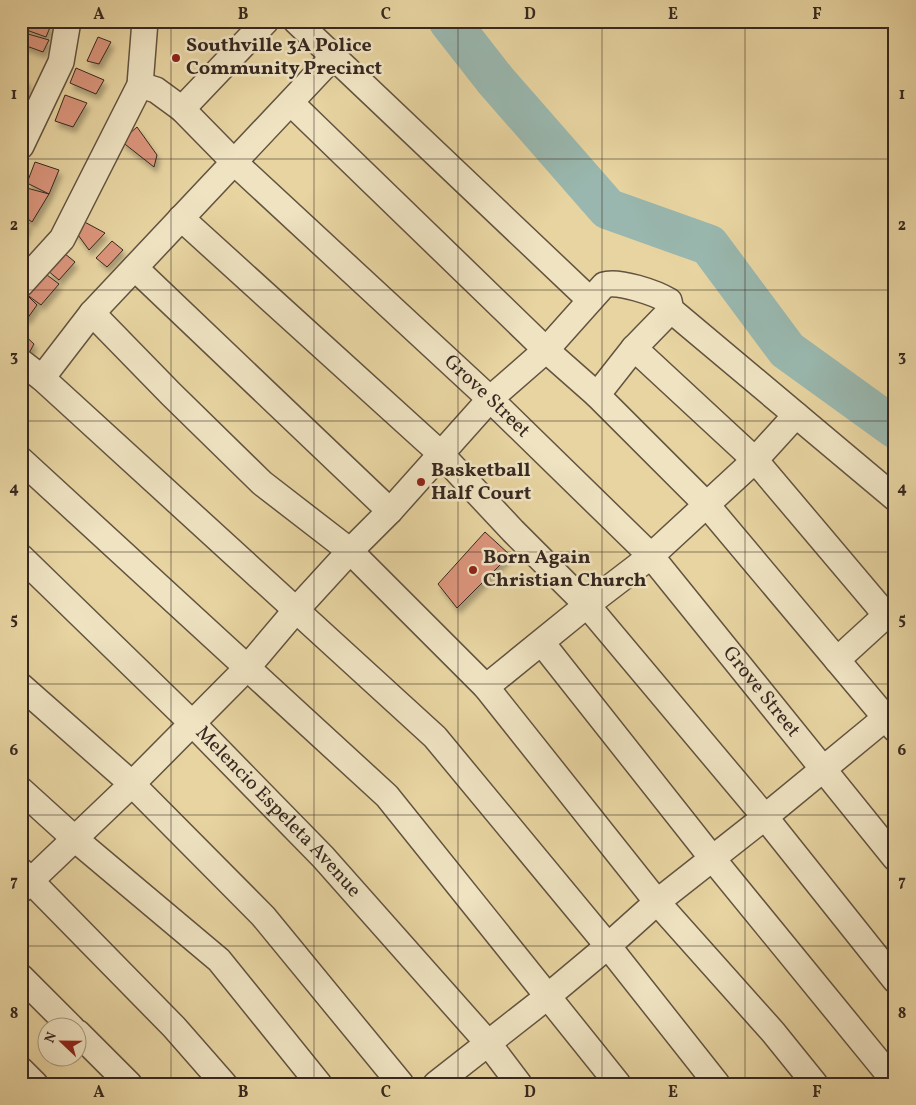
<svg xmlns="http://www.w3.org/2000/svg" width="916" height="1105" font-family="Vollkorn,serif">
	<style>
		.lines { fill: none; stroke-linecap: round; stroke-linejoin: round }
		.river { stroke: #99b7ae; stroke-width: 41 }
		.building { fill: #db957b; stroke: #372820; filter: url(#shadow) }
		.minor-casing { stroke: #635340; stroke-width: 28 }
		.minor { stroke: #efe3c2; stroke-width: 25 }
		.grid { fill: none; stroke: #372820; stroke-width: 1; stroke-opacity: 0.55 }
		.poi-dot { fill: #8f2418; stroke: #efe3c2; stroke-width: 2 }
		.labels { text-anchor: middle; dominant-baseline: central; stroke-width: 5; stroke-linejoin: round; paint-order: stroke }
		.poi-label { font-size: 20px; font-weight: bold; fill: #372820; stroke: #efe3c2; text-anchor: start }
		.street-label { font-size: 20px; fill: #372820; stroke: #efe3c2 }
		.neatline { fill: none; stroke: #372820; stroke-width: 2 }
		.grid-label { font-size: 16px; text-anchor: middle; font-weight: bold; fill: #372820 }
	</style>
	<defs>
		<filter id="shadow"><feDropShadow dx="3" dy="5.5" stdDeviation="2.5" flood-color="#0004"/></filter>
	</defs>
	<rect width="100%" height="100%" fill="#e7d4a1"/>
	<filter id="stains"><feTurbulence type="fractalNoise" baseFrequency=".004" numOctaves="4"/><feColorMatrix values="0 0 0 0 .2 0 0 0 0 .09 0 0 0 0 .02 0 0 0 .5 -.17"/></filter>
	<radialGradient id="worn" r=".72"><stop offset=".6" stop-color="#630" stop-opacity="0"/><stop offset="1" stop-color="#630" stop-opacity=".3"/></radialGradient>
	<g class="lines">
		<path class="river" d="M449,21L496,81L608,209L709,245L787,350L895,428"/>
	</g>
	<path class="building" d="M21,21H38L51,25L46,37L21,28Z
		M21,32L49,40L43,52L21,44Z
		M98,37L111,42L99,64L87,61Z
		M76,68L104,80L96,94L70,83Z
		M21,78L28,81L23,103L21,102Z
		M65,95L87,103L73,127L55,121Z
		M137,127L157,155L154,167L121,141Z
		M35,162L59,170L49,194L27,183Z
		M23,187L49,194L32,222L21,214Z
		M21,218L29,223L21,242Z
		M79,219L105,233L89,250L73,228Z
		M112,241L123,250L107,267L96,258Z
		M64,253L75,262L59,280L47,270Z
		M47,275L59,284L41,305L26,294Z
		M26,294L37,305L27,319L21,315V299Z
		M21,332L34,344L28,355L21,348Z
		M485,532L510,555L457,608L438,584Z"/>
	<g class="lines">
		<g class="minor-casing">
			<g id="minor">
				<path d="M296,21L590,300"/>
				<path id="s1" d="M140,85L156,90L182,109L235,163L490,399L651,556L895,858"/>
				<path d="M291,103L546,350L597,395L706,504L895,729"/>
				<path d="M182,109L266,21"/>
				<path d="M21,146L61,62L68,21"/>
				<path d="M181,218L441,454L513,531L587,605L765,817L895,980"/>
				<path d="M135,268L390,511"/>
				<path d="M21,284L62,239L140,85L145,21"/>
				<path d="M92,313L171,394L262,483L350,551L486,687L657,902L773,1032L815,1084"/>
				<path d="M634,348L755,460L886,615"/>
				<path d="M21,362L42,378L435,737L608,946L717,1084"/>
				<path d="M42,378L92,313L333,57"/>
				<path d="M597,395L634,348L671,310"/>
				<path d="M21,460L387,796L618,1084"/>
				<path id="s2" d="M21,557L193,724L323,857L488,1043L519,1084"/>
				<path d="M542,643L712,858L895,1082"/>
				<path d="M837,660L895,607"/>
				<path d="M21,686L132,784L263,916L401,1084"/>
				<path d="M486,687L587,605L651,556L755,460L796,415"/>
				<path d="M21,790L75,839L219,960L319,1084"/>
				<path d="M21,871L174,1027L224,1084"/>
				<path d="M21,890L132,784L247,668L296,610L350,551L390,511L490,399L546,350L604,285C618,280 656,293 669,301L671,310L895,498"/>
				<path d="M21,977L72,1028"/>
				<path d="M78,1033L129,1084"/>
				<path d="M21,1070L35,1084"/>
				<path d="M436,1084L547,997L608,946L657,902L765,817L895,710"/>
			</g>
		</g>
		<use href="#minor" class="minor"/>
	</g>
	<path class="grid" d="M171,21V1084M314,21V1084M458,21V1084M602,21V1084M745,21V1084M21,159H895M21,290H895M21,421H895M21,552H895M21,684H895M21,815H895M21,946H895"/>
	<g class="poi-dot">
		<circle cx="176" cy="58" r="5"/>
		<circle cx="421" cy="482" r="5"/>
		<circle cx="473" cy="570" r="5"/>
	</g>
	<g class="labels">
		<g class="poi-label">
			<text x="186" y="46">Southville 3A Police<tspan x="186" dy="23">Community Precinct</tspan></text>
			<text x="431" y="471">Basketball<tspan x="431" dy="23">Half Court</tspan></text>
			<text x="483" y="558">Born Again<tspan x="483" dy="23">Christian Church</tspan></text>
		</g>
		<g class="street-label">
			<text stroke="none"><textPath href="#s1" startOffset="468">Grove Street</textPath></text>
			<text stroke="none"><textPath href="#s1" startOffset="872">Grove Street</textPath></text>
			<text stroke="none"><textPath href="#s2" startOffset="362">Melencio Espeleta Avenue</textPath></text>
		</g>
	</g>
	<rect width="916" height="1105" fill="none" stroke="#e7d4a1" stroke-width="55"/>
	<g transform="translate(62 1042) rotate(292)"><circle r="24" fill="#efe3c2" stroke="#a59881"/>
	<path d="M0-4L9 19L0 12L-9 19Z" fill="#8f2418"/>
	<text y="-8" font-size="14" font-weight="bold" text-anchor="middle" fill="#372820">N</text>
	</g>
	<rect x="28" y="28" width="860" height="1050" class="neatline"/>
	<g class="grid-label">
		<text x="99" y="19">A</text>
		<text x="243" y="19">B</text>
		<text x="386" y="19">C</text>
		<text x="530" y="19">D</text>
		<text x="673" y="19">E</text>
		<text x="817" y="19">F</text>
		<text x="14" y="99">1</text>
		<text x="902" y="99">1</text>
		<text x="14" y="230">2</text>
		<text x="902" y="230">2</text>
		<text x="14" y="361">3</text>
		<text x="902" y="361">3</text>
		<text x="14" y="493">4</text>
		<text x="902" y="493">4</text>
		<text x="14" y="624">5</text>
		<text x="902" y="624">5</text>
		<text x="14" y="755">6</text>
		<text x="902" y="755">6</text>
		<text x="14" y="886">7</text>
		<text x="902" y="886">7</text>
		<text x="14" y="1018">8</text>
		<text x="902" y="1018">8</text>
		<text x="99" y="1097">A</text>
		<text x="243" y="1097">B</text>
		<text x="386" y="1097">C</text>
		<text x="530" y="1097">D</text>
		<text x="673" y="1097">E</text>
		<text x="817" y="1097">F</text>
	</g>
	<rect width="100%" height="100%" filter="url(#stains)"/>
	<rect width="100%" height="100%" fill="url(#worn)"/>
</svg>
